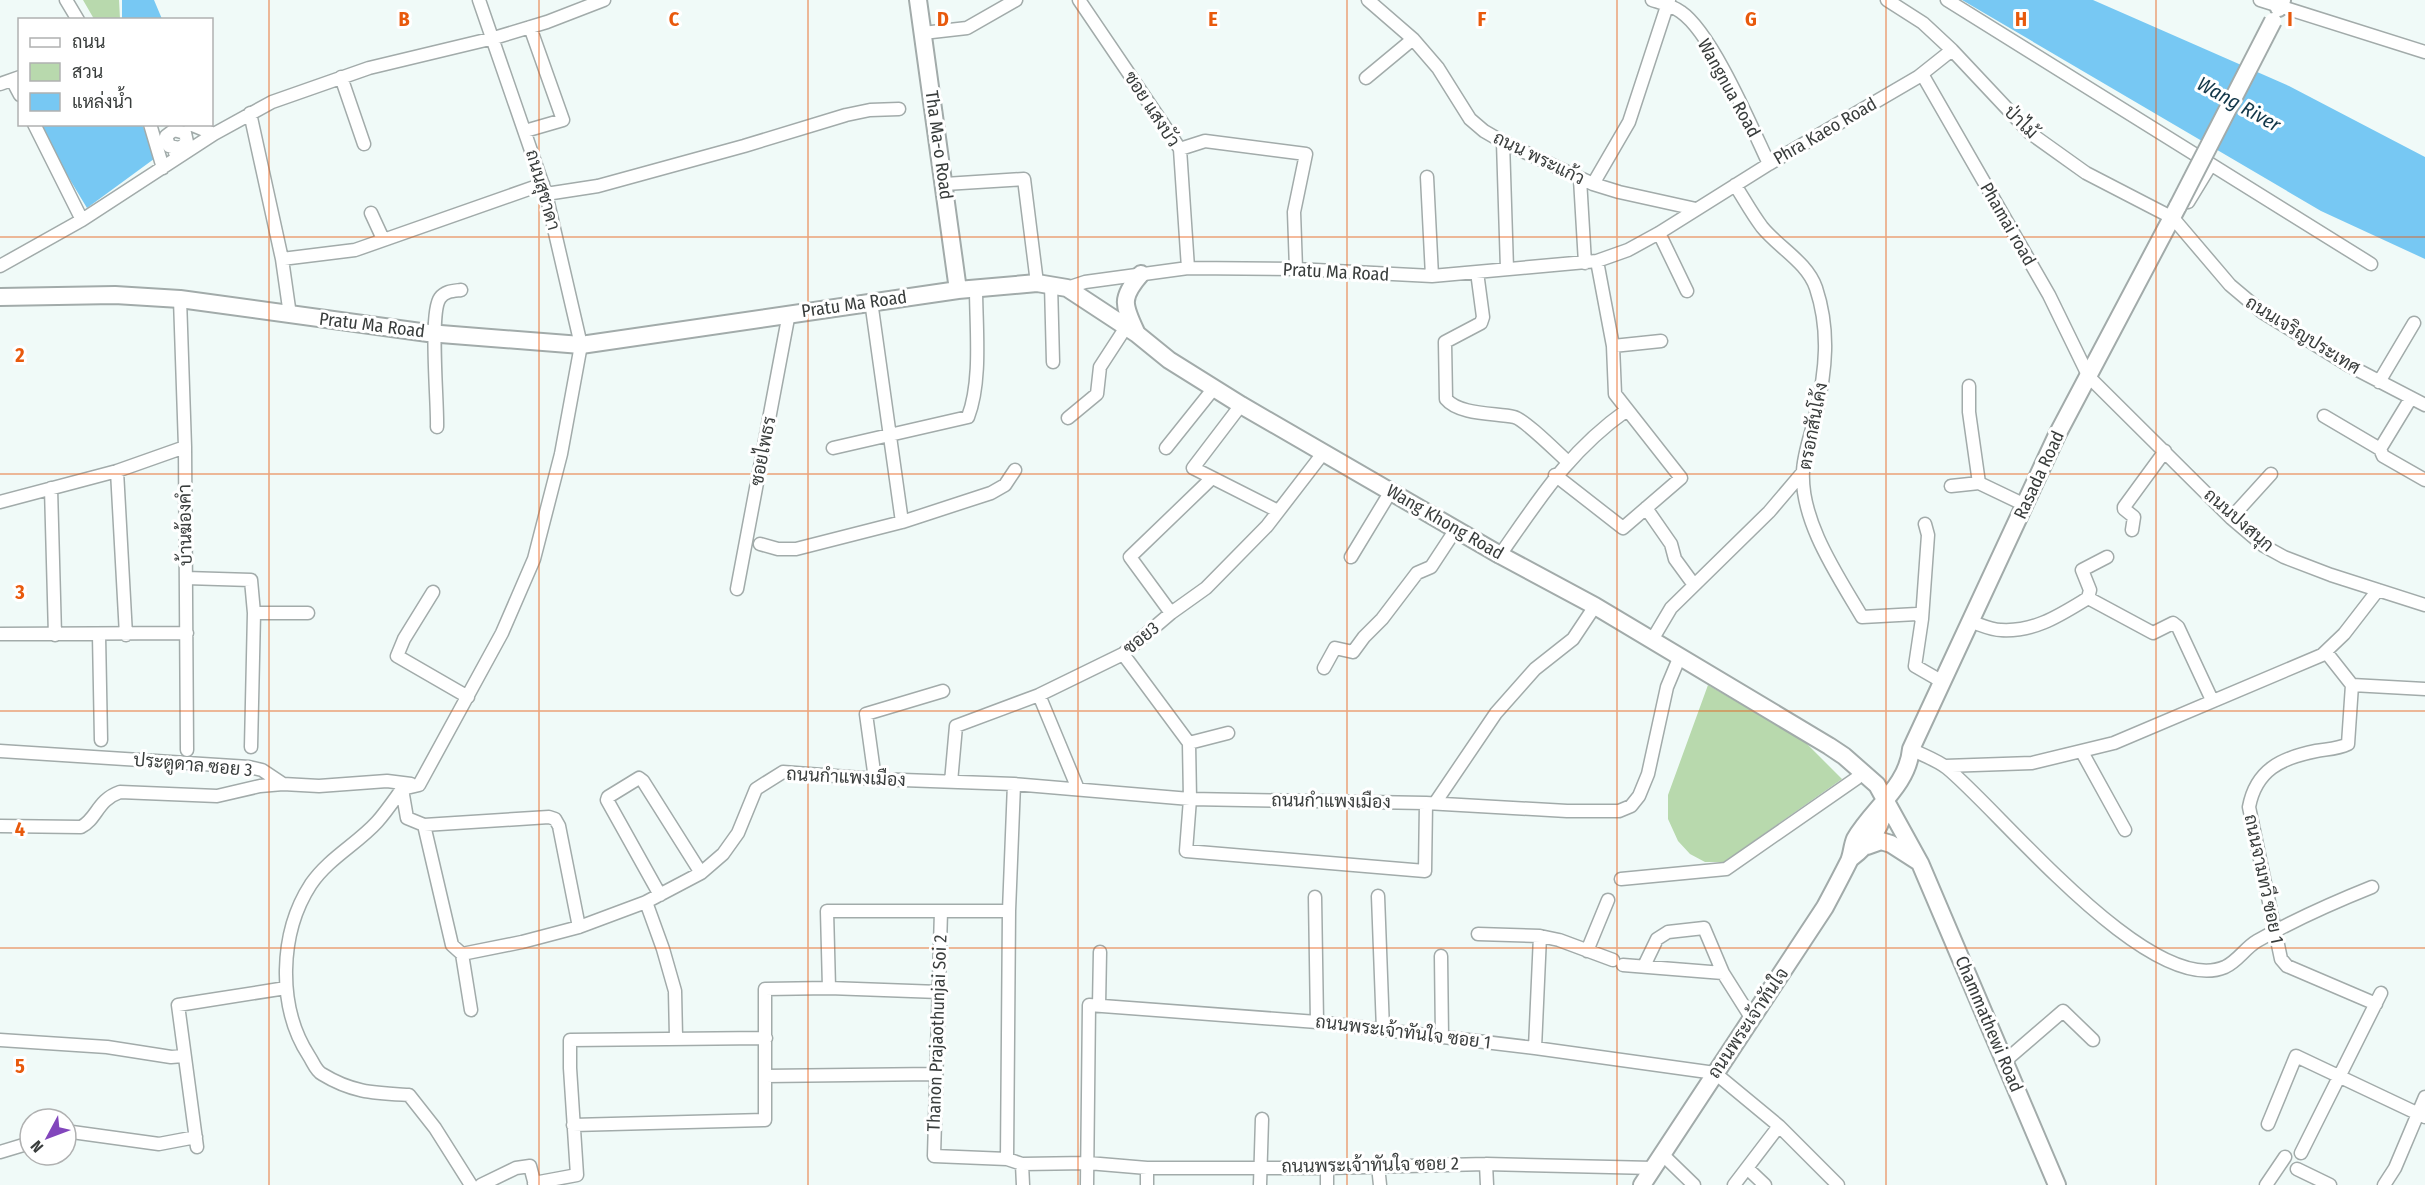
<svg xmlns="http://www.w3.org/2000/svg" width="2425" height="1185" font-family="'Fira Sans Condensed',Sarabun,sans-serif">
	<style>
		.green { fill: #b8d9ad }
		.water { fill: #77c8f3 }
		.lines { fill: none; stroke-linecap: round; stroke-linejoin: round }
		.street-casing { stroke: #a2abaa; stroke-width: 15 }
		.secondary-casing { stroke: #a2abaa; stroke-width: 20 }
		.street { stroke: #fff; stroke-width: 12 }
		.secondary { stroke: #fff; stroke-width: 16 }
		.secondary-bridge-casing { stroke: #a2abaa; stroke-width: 20; stroke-linecap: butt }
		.secondary-bridge { stroke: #fff; stroke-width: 16 }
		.grid { fill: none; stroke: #e8590c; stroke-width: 1.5; stroke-opacity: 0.55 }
		.labels { text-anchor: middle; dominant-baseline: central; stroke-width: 6; stroke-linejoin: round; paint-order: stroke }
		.street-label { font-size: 18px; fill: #393d3c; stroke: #fff }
		.water-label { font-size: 20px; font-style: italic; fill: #123749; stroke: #fff }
		.grid-label { font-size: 20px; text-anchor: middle; font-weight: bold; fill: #e8590c; stroke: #fff; stroke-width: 6; stroke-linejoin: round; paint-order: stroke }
	</style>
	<rect width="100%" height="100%" fill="#f0faf8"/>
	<path class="green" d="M83,0H119L120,19H94Z
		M1708,685L1803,740L1842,779L1724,862H1705L1690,854L1678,841L1668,819V795Z"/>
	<path class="water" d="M122,0H154L162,19H122Z
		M1962,0H2093L2289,86L2425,157V259L2321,211Z
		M37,125H142L158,156L87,208Z"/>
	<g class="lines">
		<g class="street-casing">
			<path id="street" d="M66,0L78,20
				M1079,0L1180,149L1188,268
				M1368,0L1413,39L1438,68L1470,119L1484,131L1503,142L1593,184L1619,192L1696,209
				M1652,0C1661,3 1673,6 1681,12C1712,33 1752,128 1769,164
				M1887,0L1923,23L1952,50L2030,133L2086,173L2173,218L2230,285L2262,312L2348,365L2425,405
				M1947,0L2371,264
				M2260,0L2425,52
				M923,33L967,28L1016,0
				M1922,74L2049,295L2089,377L2231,518L2264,546L2284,557L2331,575L2425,605
				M341,77L364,144
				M1366,78L1413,39
				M12,80L20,95
				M0,84L20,77
				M250,113L282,259L290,315
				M34,124L82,220
				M150,124L163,168
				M190,124L214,134
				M525,131L563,120L530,27
				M1503,142L1507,269
				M1180,149L1205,141L1306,154L1294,212L1296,269
				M175,153L187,142L185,133L174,130L166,136L169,146L179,148
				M1427,177L1432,276
				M1580,179L1585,263
				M945,184L1024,179L1037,283
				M1593,184L1629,122L1669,0
				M1735,185C1744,199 1752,214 1762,227C1779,248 1807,262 1816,288C1830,330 1826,371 1816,413C1812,432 1804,452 1803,471C1800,521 1838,576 1862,617L1917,614L1922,619L1915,666L1941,681
				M546,194L598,186L744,146L846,115L870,110L899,109
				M2188,202L2210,166
				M371,213L383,239
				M1659,233L1687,291
				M282,259L355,250L543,184
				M0,266L82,220L214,134L272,102L369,68L494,38L547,22L604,0
				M1477,272L1483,317L1481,323L1445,342L1446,399C1459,415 1496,413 1514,417C1524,419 1558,453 1568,462
				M1051,284L1053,362
				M1067,288L1085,282L1188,268L1296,269L1432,276L1597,261L1628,250L1659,233L1769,164L1918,77L1952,50
				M180,299L185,447L187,750
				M871,301L902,522
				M1613,346L1661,341
				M2379,382L2414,323
				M1969,386V412L1979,483
				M1241,405L1193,468L1278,511
				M2324,416L2380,449L2383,456L2425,480
				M1068,418L1097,394L1100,367L1126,327
				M437,427C438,404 429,313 440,298C445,291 453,291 461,290
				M833,448L968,417C982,381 976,327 976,288
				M1166,448L1214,388
				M2380,449L2411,398
				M117,471L126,635
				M1555,475L1623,528L1681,478L1615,394L1613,346L1597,261
				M1951,486L1979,483L2025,505
				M51,488L55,635
				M0,502L117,471L185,447
				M1646,508L1671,544L1675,559L1694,585
				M2231,518L2271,474
				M2132,530L2134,517L2124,509V507L2165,451
				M760,544L778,549H796L902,522L991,493L1005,485L1015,470
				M1500,555C1540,498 1569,451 1627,410
				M1351,557L1391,491
				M186,578L251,580L254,613L251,747
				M737,589L789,313
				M433,592L404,639L397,656L468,697
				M2088,598L2090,590L2082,570L2107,557
				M254,613H308
				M1171,613L1130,557L1212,478
				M1922,619L1928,535L1925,524
				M1969,621C1979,624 1991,630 2001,630C2035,632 2060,615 2088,598L2153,633L2173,623L2178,627L2212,700
				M0,634L187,633
				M99,635L101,740
				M1652,640L1671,608L1769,512L1803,472
				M2326,652L2352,685
				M1123,654L1189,743L1190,799L1186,851L1425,871L1426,803
				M1324,668L1335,648L1353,652L1364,637L1382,619L1417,573L1431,567L1456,529
				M2352,685L2348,744C2338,749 2327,749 2316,751C2281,758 2256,770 2249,807L2281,959L2287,966L2376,1004
				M2352,685L2425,689
				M1039,695L1078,789
				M1189,743L1228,733
				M1911,749C1922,755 1937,760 1947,768C2001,812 2150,999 2225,967C2238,961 2245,948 2257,941C2294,920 2332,903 2372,887
				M0,751L249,767L262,770L283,784L319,786L387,781L411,784
				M2082,752L2125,830
				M1945,766L2032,763L2114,743L2322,655L2344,634L2378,590
				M875,779L866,714L943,691
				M951,782L956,726L1039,695L1123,654L1171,613L1206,588L1267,526L1324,452
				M402,789L407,818L424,825L452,945L462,954L522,942L579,927L646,902L701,873L723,854L738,833L756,789L783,772L875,779L1014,784L1190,799L1426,803L1567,811H1619L1631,806L1639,796L1648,774L1667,687L1680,656
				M402,789L419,785L502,633L534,559L561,454L581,345L546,194L479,0
				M402,789C394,800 386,812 377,822C357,844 329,858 311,884C279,933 277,1007 309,1056C313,1062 316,1071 322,1074C353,1093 375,1093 409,1095L435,1128L471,1185
				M1435,803L1496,713L1535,669L1573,639L1595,606
				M424,825L549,817L555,819L559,826L579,927
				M0,826L81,827C97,819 97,800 120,792L217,796L260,786L283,784
				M1621,879L1726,869L1857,778
				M660,895L607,800L608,797L639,778L643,781L701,873
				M1378,896L1383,1030
				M1315,897L1317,1022
				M646,902L663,949L675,991L676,1037
				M941,911L934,1156L1007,1159L1022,1164L1088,1163L1147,1168H1327L1486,1164L1653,1168
				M1478,934L1540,936L1559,940L1613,960
				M1587,951L1608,900
				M462,954L471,1010
				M1441,956L1442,1037
				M1623,965L1723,973
				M1644,966L1657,939L1668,932L1704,928L1723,973L1752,1019
				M829,988L827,911H1009
				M1099,1006L1100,952
				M0,1040L107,1047L171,1057L183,1056
				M1535,1048L1540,936
				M2005,1061L2063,1011L2093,1040
				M765,1076L935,1074
				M2268,1124L2296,1056L2425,1117
				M573,1125L765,1120V989L829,988L939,992
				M66,1134L72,1132L159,1144L196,1137
				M197,1147L178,1005L286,988
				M0,1152L30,1143
				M2301,1153L2381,993
				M1662,1154L1694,1185
				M1007,1159L1009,911L1014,784
				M1022,1164L1023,1185
				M1486,1164L1487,1185
				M1378,1166L1380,1185
				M1327,1168V1185
				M1747,1168L1765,1185
				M2297,1169L2330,1185
				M534,1183L577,1175L570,1068V1040L766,1038
				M481,1185L516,1168L530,1166L535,1185
				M1087,1185L1089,1005L1317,1022L1535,1048L1715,1073L1779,1126L1838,1185
				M1147,1185V1168
				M1260,1185L1262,1119
				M1734,1185L1779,1126
				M2266,1185L2285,1157
				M2384,1185L2395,1168L2425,1097"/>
		</g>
		<g class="secondary-casing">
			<path id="secondary" d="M918,0L958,290
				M2279,8L2282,0
				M0,297L115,295L180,299L428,333L581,345L958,290L1037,283L1067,288L1137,334L1169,360L1241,405L1500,555L1595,606L1829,746L1844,756L1877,785L1920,863L2057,1185
				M1137,334C1124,306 1119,299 1141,274
				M1867,846L1881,841L1891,844L1919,862
				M1850,859C1871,843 1884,825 1886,798
				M1642,1185L1825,907C1833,892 1841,877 1849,861C1852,854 1852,846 1855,839C1872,809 1908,786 1911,749L2057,435L2178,206"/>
		</g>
		<use href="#street" class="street"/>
		<use href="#secondary" class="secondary"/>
		<g class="secondary-bridge-casing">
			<path id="secondary-bridge" d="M2178,206L2273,21"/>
		</g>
		<use href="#secondary-bridge" class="secondary-bridge"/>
	</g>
	<path class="grid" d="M269,0V1185M539,0V1185M808,0V1185M1078,0V1185M1347,0V1185M1617,0V1185M1886,0V1185M2156,0V1185M0,237H2425M0,474H2425M0,711H2425M0,948H2425"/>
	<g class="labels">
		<g class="street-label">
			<text transform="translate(1729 88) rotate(61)">Wangnua Road</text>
			<text transform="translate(1152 109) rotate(57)">ซอย แสงบัว</text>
			<text transform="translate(2021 122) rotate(44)">ป่าไม้</text>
			<text transform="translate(1825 131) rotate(-30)">Phra Kaeo Road</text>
			<text transform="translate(939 145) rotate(82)">Tha Ma-o Road</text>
			<text transform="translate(1539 158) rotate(26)">ถนน พระแก้ว</text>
			<text transform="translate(543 190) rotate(74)">ถนนสุชาดา</text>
			<text transform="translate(2008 224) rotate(60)">Phamai road</text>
			<text transform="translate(1336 272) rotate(3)">Pratu Ma Road</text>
			<text transform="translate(854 304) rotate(-8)">Pratu Ma Road</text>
			<text transform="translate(372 325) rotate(7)">Pratu Ma Road</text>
			<text transform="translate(2303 335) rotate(32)">ถนนเจริญประเทศ</text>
			<text transform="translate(1813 426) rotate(-79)">ตรอกสันโค้ง</text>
			<text transform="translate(763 451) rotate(-79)">ซอยไพธร</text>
			<text transform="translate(2039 475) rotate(-65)">Rasada Road</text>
			<text transform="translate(2239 520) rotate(41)">ถนนปงสนุก</text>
			<text transform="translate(1445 522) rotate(30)">Wang Khong Road</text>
			<text transform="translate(185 525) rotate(-91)">บ้านฆ้องคำ</text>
			<text transform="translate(1141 638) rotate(-39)">ซอย3</text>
			<text transform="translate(193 765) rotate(5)">ประตูดาล ซอย 3</text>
			<text transform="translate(846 777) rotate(3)">ถนนกำแพงเมือง</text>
			<text transform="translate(1331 801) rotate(1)">ถนนกำแพงเมือง</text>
			<text transform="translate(2264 879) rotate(78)">ถนนจามทวี ซอย 1</text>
			<text transform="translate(1748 1023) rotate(-56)">ถนนพระเจ้าทันใจ</text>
			<text transform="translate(1989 1024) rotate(67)">Chammathewi Road</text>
			<text transform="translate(1403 1032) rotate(7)">ถนนพระเจ้าทันใจ ซอย 1</text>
			<text transform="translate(937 1033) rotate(-88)">Thanon Prajaothunjai Soi 2</text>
			<text transform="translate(1370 1165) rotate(-1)">ถนนพระเจ้าทันใจ ซอย 2</text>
		</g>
		<g class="water-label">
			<text transform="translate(2239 104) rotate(29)">Wang River</text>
		</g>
	</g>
	<g class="grid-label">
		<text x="404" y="26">B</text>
		<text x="674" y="26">C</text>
		<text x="943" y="26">D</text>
		<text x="1213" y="26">E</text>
		<text x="1482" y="26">F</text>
		<text x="1751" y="26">G</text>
		<text x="2021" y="26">H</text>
		<text x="2290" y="26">I</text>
		<text x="20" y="362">2</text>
		<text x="20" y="599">3</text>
		<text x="20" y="836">4</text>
		<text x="20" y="1073">5</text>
	</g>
	<rect x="18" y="18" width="195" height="108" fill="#ffffff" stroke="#b0b1b1" stroke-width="1.5"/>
	<rect x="30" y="38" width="30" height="9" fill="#ffffff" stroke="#b0b1b1" stroke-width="1.5"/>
	<text x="72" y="48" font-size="18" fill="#393d3c">ถนน</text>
	<rect x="30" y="63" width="30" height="18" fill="#b8d9ad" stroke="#b0b1b1" stroke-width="1.5"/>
	<text x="72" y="78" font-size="18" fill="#393d3c">สวน</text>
	<rect x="30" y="93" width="30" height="18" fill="#77c8f3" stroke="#b0b1b1" stroke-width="1.5"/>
	<text x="72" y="108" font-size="18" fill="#393d3c">แหล่งน้ำ</text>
	<g transform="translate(48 1137) rotate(229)"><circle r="28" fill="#ffffff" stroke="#b0b1b1" stroke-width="1.5"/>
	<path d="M0-4.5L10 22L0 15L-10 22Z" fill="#8246bc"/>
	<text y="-9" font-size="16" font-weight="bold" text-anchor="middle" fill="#393d3c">N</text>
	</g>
</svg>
